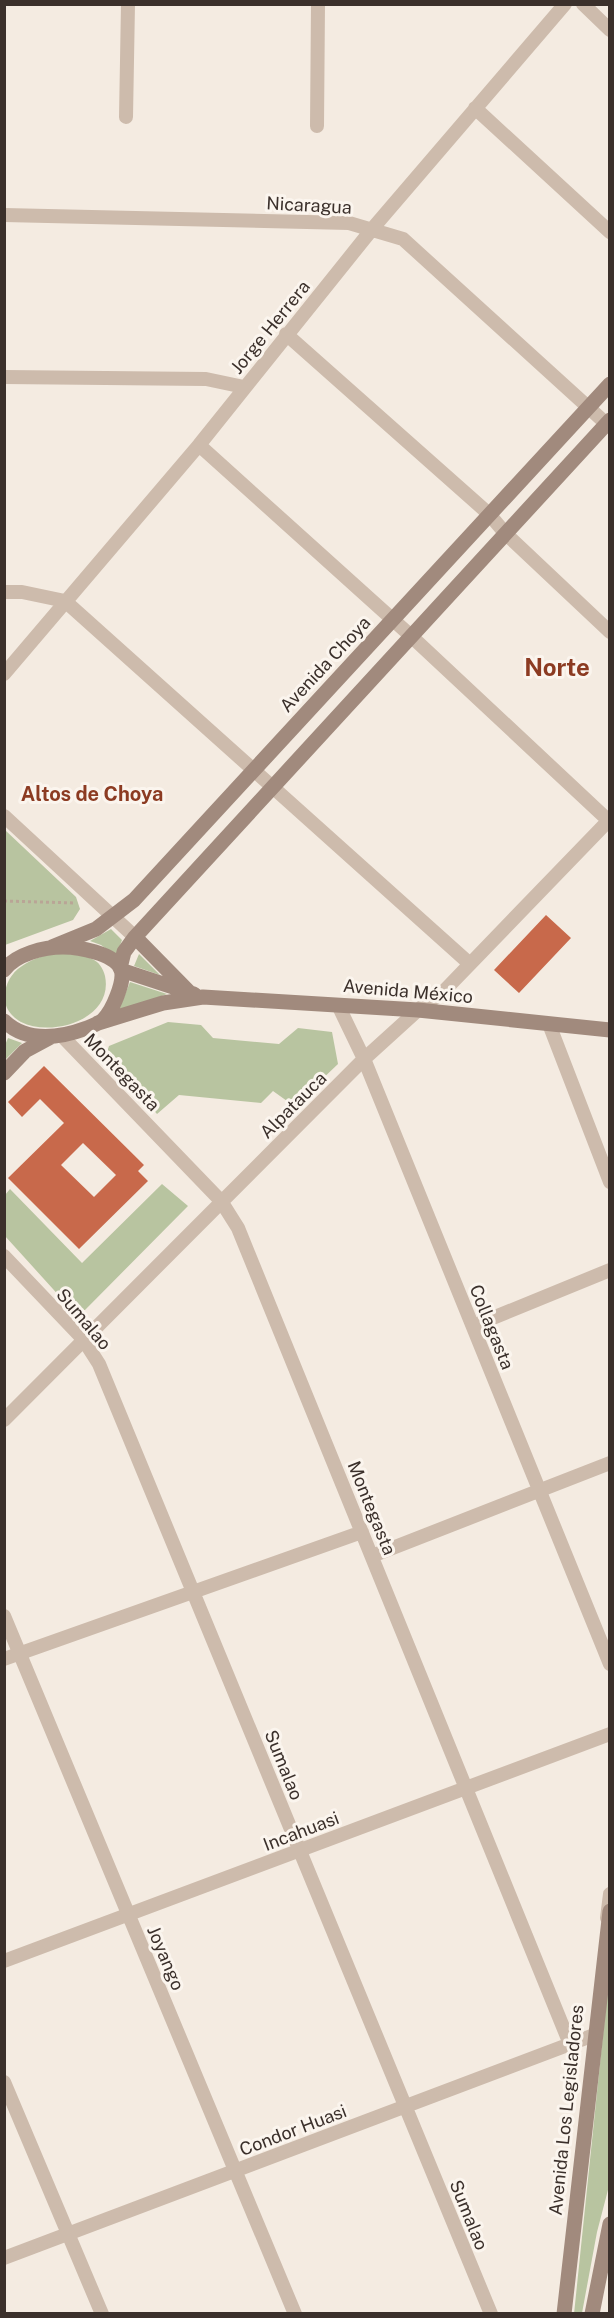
<svg xmlns="http://www.w3.org/2000/svg" width="614" height="2318" font-family="'Public Sans',sans-serif">
	<style>
		.green { fill: #b8c4a0 }
		.building { fill: #c8694b; fill-rule: evenodd }
		.lines { fill: none; stroke-linecap: round; stroke-linejoin: round }
		.path { stroke: #b9a596; stroke-width: 3; stroke-dasharray: 3 3; stroke-linecap: butt }
		.street { stroke: #cdbbac; stroke-width: 14 }
		.secondary { stroke: #a18a7d; stroke-width: 15 }
		.labels { text-anchor: middle; dominant-baseline: central; stroke-width: 6; stroke-linejoin: round; paint-order: stroke }
		.street-label { font-size: 18px; fill: #3b302b; stroke: #fbf5ee }
		.neighbourhood-label { font-size: 20px; font-weight: bold; fill: #8c3b22; stroke: #fbf5ee }
		.district-label { font-size: 24px; font-weight: bold; fill: #8c3b22; stroke: #fbf5ee }
	</style>
	<rect width="100%" height="100%" fill="#f4ebe1"/>
	<path class="green" d="M5,830L76,897L80,909L73,920L5,945Z
		M111,929L122,940L116,956L101,945L90,941Z
		M55,953C67,954 81,954 92,959C99,962 103,968 105,976C114,1019 52,1038 21,1022C12,1017 4,1008 5,997C5,969 32,958 55,953Z
		M139,954L160,975L134,966Z
		M130,982L167,994L118,1012Z
		M168,1022L201,1025L213,1038L279,1044L298,1028L332,1032L338,1064L294,1106L273,1091L261,1103L179,1095L157,1114L106,1055L109,1046Z
		M8,1038L22,1043L5,1060V1045Z
		M162,1184L188,1206L85,1310H72L5,1236V1195L10,1189L82,1263Z
		M609,1977V2186L597,2232L582,2313L574,2314Z"/>
	<path class="building" d="M546,915L571,938L519,993L494,970Z
		M44,1066L144,1165L138,1171L148,1181L79,1249L8,1178L64,1123L40,1099L22,1117L8,1102ZM83,1143L116,1175L94,1197L61,1165Z"/>
	<g class="lines">
		<path class="path" d="M4,901L75,903"/>
		<path class="street" d="M583,4L610,30
			M475,108L610,232
			M126,117L128,4
			M317,126L318,4
			M4,215L349,223L403,239L610,427
			M286,334L489,514L505,533L610,632
			M4,377L206,379L244,387
			M199,445L411,636L610,822
			M4,592H22L65,601L470,964
			M4,674L199,445L373,228L565,4
			M4,816L135,937
			M338,1005L364,1059L610,1664
			M549,1024L610,1182
			M62,1036L221,1201L238,1228L570,2044
			M4,1256L83,1339L99,1364L491,2314
			M473,1326L610,1270
			M4,1420L364,1059L418,1010L444,991L610,819
			M372,1556L610,1463
			M4,1616L295,2314
			M4,1659L362,1532
			M607,1918L610,1894
			M4,1961L610,1734
			M4,2082L102,2314
			M4,2258L594,2035"/>
		<path class="secondary" d="M135,937L190,993
			M52,947L96,929L134,900L610,384
			M120,968L124,952L135,937L610,420
			M4,970C16,954 44,947 63,947C78,947 114,953 121,969C124,977 120,988 117,996C114,1004 110,1013 103,1020C98,1024 92,1026 87,1028C60,1038 27,1043 4,1021
			M121,970L194,994
			M98,1023L163,1003L203,997L418,1010L610,1030
			M4,1073L25,1051L51,1037
			M564,2314L610,1911
			M592,2314L610,2224"/>
	</g>
	<g class="labels">
		<g class="street-label">
			<text transform="translate(309 205) rotate(3)">Nicaragua</text>
			<text transform="translate(270 327) rotate(-51)">Jorge Herrera</text>
			<text transform="translate(325 664) rotate(-47)">Avenida Choya</text>
			<text transform="translate(408 991) rotate(5)">Avenida México</text>
			<text transform="translate(122 1072) rotate(46)">Montegasta</text>
			<text transform="translate(293 1105) rotate(-45)">Alpatauca</text>
			<text transform="translate(84 1319) rotate(50)">Sumalao</text>
			<text transform="translate(492 1327) rotate(68)">Collagasta</text>
			<text transform="translate(372 1508) rotate(68)">Montegasta</text>
			<text transform="translate(284 1765) rotate(68)">Sumalao</text>
			<text transform="translate(301 1831) rotate(-21)">Incahuasi</text>
			<text transform="translate(166 1958) rotate(67)">Joyango</text>
			<text transform="translate(566 2110) rotate(-84)">Avenida Los Legisladores</text>
			<text transform="translate(293 2130) rotate(-21)">Condor Huasi</text>
			<text transform="translate(469 2215) rotate(68)">Sumalao</text>
		</g>
		<g class="neighbourhood-label">
			<text x="92" y="794">Altos de Choya</text>
		</g>
		<g class="district-label">
			<text x="557" y="667">Norte</text>
		</g>
	</g>
	<rect width="614" height="2318" fill="none" stroke="#3b302b" stroke-width="12"/>
</svg>
